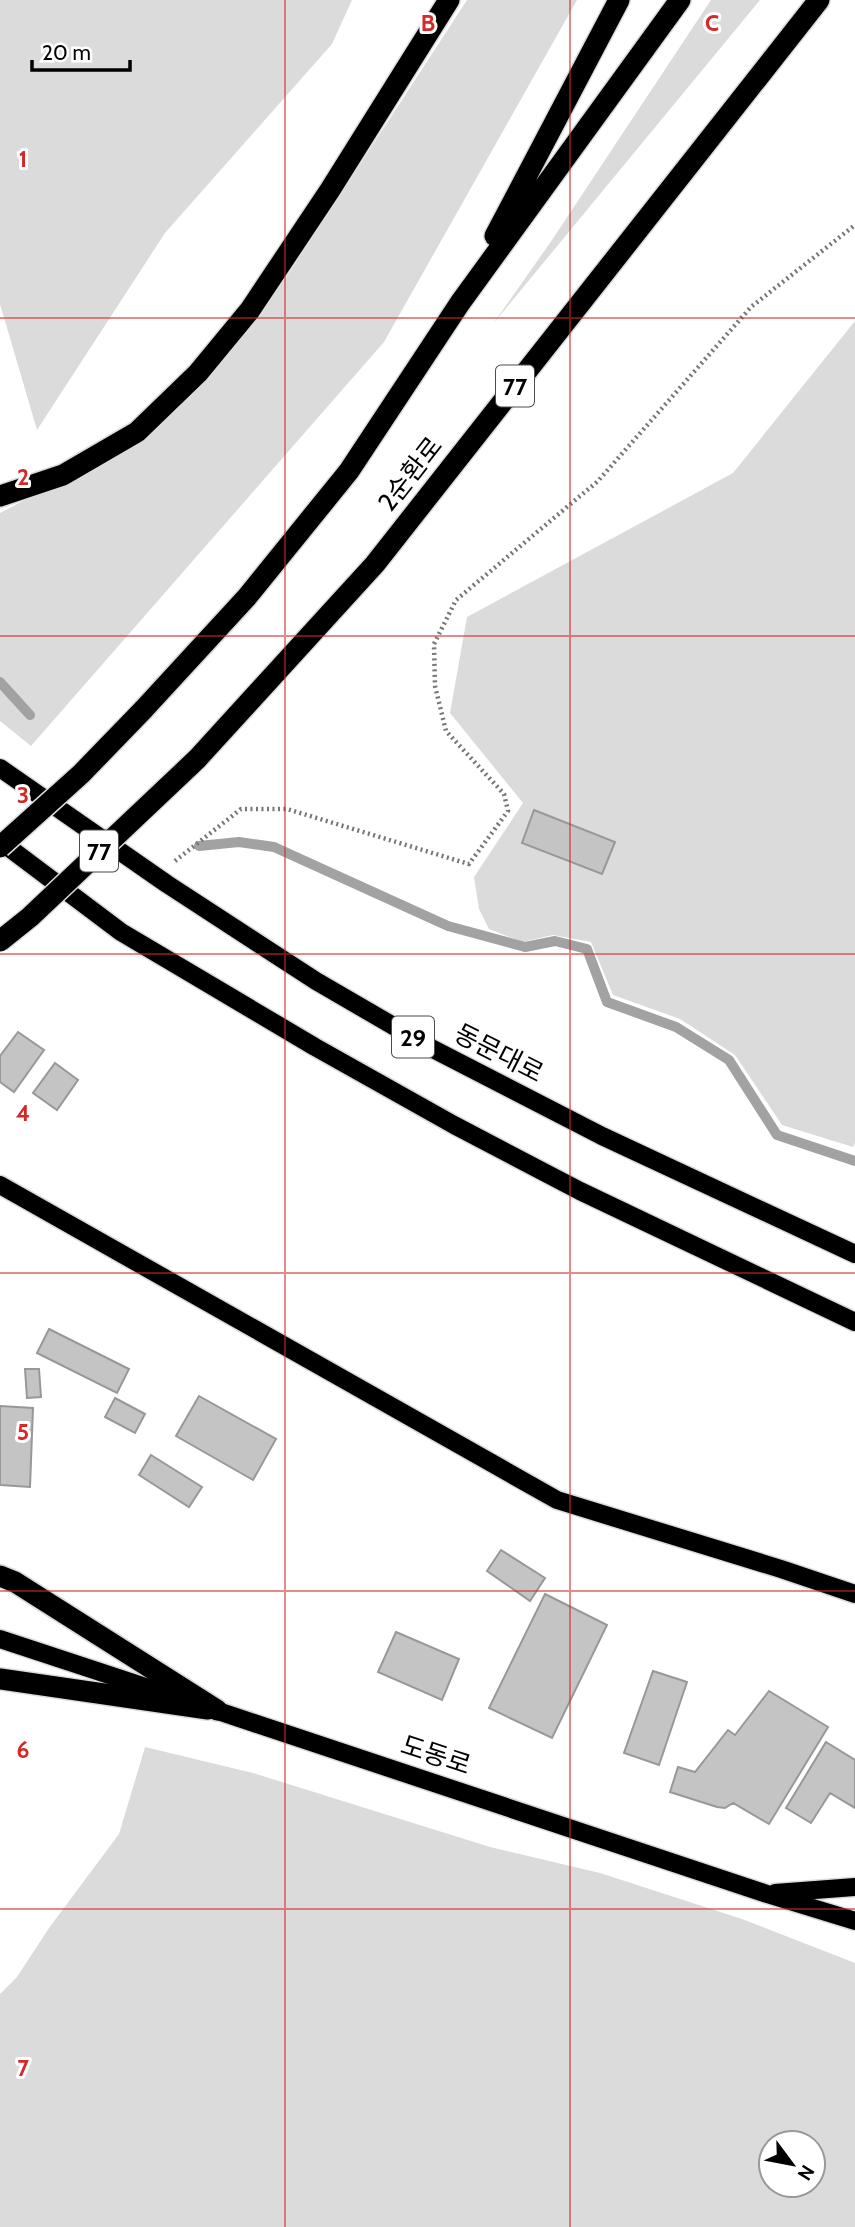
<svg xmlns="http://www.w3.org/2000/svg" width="855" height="2227" font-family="Cabin,'Noto Sans KR',sans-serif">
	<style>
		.green { fill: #dbdbdb; fill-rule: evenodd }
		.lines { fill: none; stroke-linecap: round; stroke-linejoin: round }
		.stream { stroke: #a2a2a2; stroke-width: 10 }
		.building { fill: #c4c4c4; stroke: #989898; stroke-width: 2 }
		.major-casing { stroke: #dbdbdb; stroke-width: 21 }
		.highway-casing { stroke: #dbdbdb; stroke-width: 24 }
		.path { stroke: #767676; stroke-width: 4.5; stroke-dasharray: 2 3.5; stroke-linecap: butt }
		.major { stroke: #000; stroke-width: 18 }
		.highway { stroke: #000; stroke-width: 21 }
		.highway-bridge-casing { stroke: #dbdbdb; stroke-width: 24; stroke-linecap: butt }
		.highway-bridge { stroke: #000; stroke-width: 21 }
		.grid { fill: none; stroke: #d62828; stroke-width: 2; stroke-opacity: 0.55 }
		.labels { text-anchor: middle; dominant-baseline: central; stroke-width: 6; stroke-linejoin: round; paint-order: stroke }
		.shield { fill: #fff; stroke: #4c4c4c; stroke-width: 2 }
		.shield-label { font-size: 24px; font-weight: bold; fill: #000 }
		.street-label { font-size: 26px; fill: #000; stroke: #fff }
		.grid-label { font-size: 23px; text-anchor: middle; font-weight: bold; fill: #d62828; stroke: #fff; stroke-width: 6; stroke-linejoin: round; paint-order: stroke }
	</style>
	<rect width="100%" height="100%" fill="#fff"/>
	<path class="green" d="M0,0H352L332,44L165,233L37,430L0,304Z
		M467,0H577L384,342L31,746L0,721V513L136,442L286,278Z
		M711,0H760L493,324L552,240Z
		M855,321V1143L853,1147L782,1125L735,1055L680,1019L613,995L591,942L553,935L522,942L489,929L479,909L474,877L523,803L450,713L467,617L733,473Z
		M145,1747L253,1773L490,1847L600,1873L742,1919L855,1963V2227H0V1994L17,1977L49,1928L119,1834ZM771,2143H813V2185H771Z"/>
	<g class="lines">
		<path class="stream" d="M0,682L30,715
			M199,846L239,842L274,847L448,926L525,947L555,941L587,949L607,1002L676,1027L729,1060L777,1135L855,1161"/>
	</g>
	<path class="building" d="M534,810L615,842L602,874L522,843Z
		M18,1032L44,1050L14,1092L0,1082V1056Z
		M55,1063L78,1080L57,1110L33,1093Z
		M49,1329L129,1369L117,1393L37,1353Z
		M25,1369H39L41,1397L27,1398Z
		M199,1396L276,1439L253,1480L176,1436Z
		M115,1398L145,1414L135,1433L105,1417Z
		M0,1406L33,1408L30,1487L0,1485Z
		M151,1455L202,1487L189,1507L139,1475Z
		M501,1550L545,1578L530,1601L487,1571Z
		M545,1594L607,1625L552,1738L489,1708Z
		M396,1632L459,1659L442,1700L378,1672Z
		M653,1671L687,1682L659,1765L624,1753Z
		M769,1691L828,1727L769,1824L733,1803L725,1808L717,1807L670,1792L678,1767L695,1772L728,1730L735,1735Z
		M826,1742L855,1760V1808L830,1793L811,1823L786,1808Z"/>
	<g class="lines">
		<g class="major-casing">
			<path id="major" d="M0,768L167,884L316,981L433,1049L602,1136L855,1254
				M0,841L121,932L315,1047L454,1125L580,1191L855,1322
				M0,1185L557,1500L781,1569L855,1594
				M0,1639L179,1698
				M206,1707L767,1894L855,1921
				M775,1893L855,1887"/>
		</g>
		<g class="highway-casing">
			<path id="highway" d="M495,236L619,0
				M0,496L63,475L137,432L198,373L250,310L330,190L449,0
				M143,710L247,597L349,471L460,303L680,0
				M197,759L375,564L819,0
				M0,1576L15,1582L217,1710
				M0,1679L208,1709"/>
		</g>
		<path class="path" d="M175,861L241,809H287L469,864L508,811L504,794L446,731L435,686L434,644L456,600L598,481L751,307L855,225"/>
		<use href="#major" class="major"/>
		<use href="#highway" class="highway"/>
		<g class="highway-bridge-casing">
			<path id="highway-bridge" d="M0,847L81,774L143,710
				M0,941L30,917L197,759"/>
		</g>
		<use href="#highway-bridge" class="highway-bridge"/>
	</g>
	<path class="grid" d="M285,0V2227M570,0V2227M0,318H855M0,636H855M0,954H855M0,1273H855M0,1591H855M0,1909H855"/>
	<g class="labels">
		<g class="shield">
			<rect x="496" y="365.5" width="38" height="41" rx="5"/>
			<rect x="80" y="830.5" width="38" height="41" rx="5"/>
			<rect x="392" y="1016.5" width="42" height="41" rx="5"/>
		</g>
		<g class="shield-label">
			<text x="515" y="386">77</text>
			<text x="99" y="851">77</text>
			<text x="413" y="1037">29</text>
		</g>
		<g class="street-label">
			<text transform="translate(410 474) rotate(-52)">2순환로</text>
			<text transform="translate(499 1053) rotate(27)">동문대로</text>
			<text transform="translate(436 1755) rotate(18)">도동로</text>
		</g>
	</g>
	<g class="grid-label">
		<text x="428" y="31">B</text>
		<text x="712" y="31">C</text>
		<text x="23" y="167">1</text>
		<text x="23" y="485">2</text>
		<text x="23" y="803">3</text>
		<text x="23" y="1121">4</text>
		<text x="23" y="1440">5</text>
		<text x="23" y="1758">6</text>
		<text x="23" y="2076">7</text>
	</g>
	<g transform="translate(792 2164) rotate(122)"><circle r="33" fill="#ffffff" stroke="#999999" stroke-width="2"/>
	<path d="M0-5L12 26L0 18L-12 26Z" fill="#000000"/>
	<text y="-10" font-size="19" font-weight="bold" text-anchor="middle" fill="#000000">N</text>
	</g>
	<path d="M32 60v10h98v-10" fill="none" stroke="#000000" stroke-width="3.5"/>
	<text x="42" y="60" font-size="21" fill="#000000" stroke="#ffffff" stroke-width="5" paint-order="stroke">20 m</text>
</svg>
